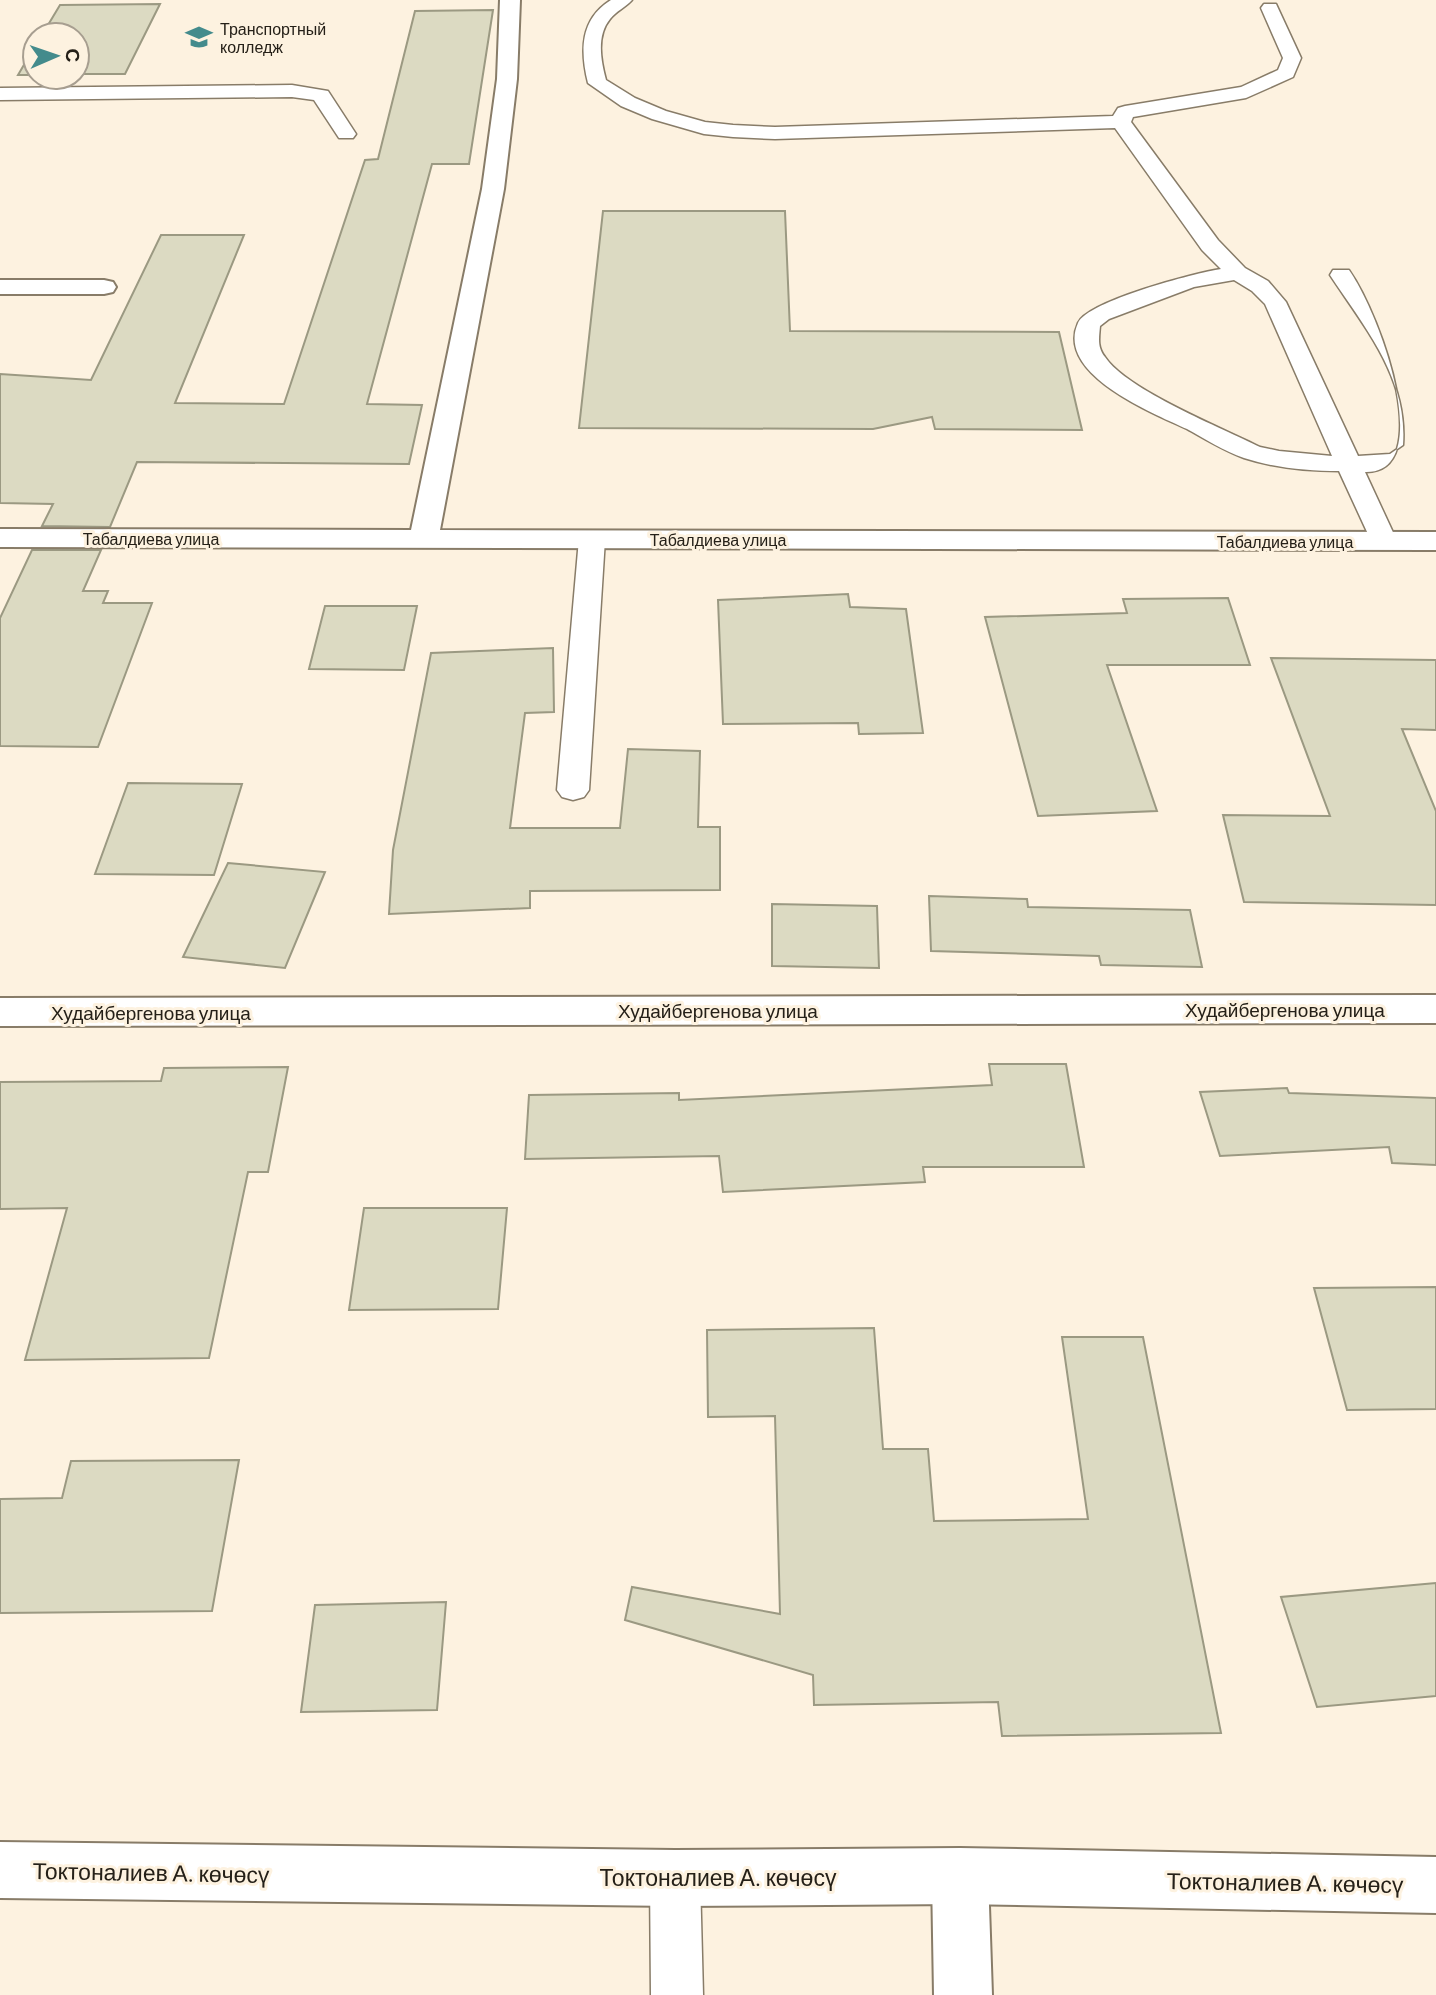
<svg xmlns="http://www.w3.org/2000/svg" width="1436" height="1995" font-family="Barlow,sans-serif">
	<style>
		.building { fill: #dcdac2; stroke: #9b9982; stroke-width: 2 }
		.lines { fill: none; stroke-linecap: round; stroke-linejoin: round }
		.service-casing { stroke: #887c68; stroke-width: 3 }
		.minor-casing { stroke: #887c68; stroke-width: 4 }
		.secondary-casing { stroke: #887c68; stroke-width: 4 }
		.service { fill: #fff; fill-rule: evenodd }
		.minor { fill: #fff; fill-rule: evenodd }
		.secondary { fill: #fff; fill-rule: evenodd }
		.labels { text-anchor: middle; dominant-baseline: central; stroke-width: 6; stroke-linejoin: round; paint-order: stroke }
		.far-poi-label { font-size: 16px; fill: #252018; stroke: #fdf2e0; text-anchor: start }
		.far-street-label { font-size: 16px; fill: #252018; stroke: #fdf2e0 }
		.street-label { font-size: 19px; fill: #252018; stroke: #fdf2e0 }
		.near-street-label { font-size: 23px; fill: #252018; stroke: #fdf2e0 }
	</style>
	<rect width="100%" height="100%" fill="#fdf2e0"/>
	<path class="building" d="M160,4L125,74H77V35H42L60,5Z
		M493,10L469,164H432L367,404L422,405L409,464L137,462L110,527L42,526L53,504L0,503V374L91,380L161,235H244L175,403L284,404L365,160L378,159L415,11Z
		M35,46V75H18Z
		M603,211H785L790,331L1059,332L1082,430L935,429L932,417L873,429L579,428Z
		M32,550H101L83,591H108L103,603H152L98,747L0,746V618Z
		M848,594L850,607L906,609L923,733L859,734L858,723L723,724L718,600Z
		M1228,598L1250,665H1107L1157,811L1038,816L985,617L1127,613L1123,599Z
		M325,606H417L404,670L309,669Z
		M553,648L554,712L525,713L510,828H620L628,749L700,751L698,827H720V890L530,891V908L389,914L393,850L431,653Z
		M1271,658L1436,660V730L1402,729L1436,811V905L1244,902L1223,815L1330,816Z
		M128,783L242,784L214,875L95,874Z
		M228,863L325,872L285,968L183,957Z
		M929,896L1027,899L1028,907L1190,910L1202,967L1101,965L1099,956L931,951Z
		M772,904L877,906L879,968L772,966Z
		M989,1064H1066L1084,1167H923L925,1182L723,1192L719,1156L525,1159L529,1095L679,1093V1100L992,1085Z
		M288,1067L268,1172H248L209,1358L25,1360L67,1208L0,1209V1082L161,1081L164,1068Z
		M1287,1088L1289,1093L1436,1098V1165L1392,1163L1389,1147L1220,1156L1200,1092Z
		M364,1208H507L498,1309L349,1310Z
		M1436,1287V1409L1347,1410L1314,1288Z
		M874,1328L883,1449H928L934,1521L1088,1519L1062,1337H1143L1221,1733L1002,1736L998,1702L814,1705L813,1675L625,1620L632,1587L780,1614L775,1416L708,1417L707,1330Z
		M239,1460L212,1611L0,1613V1499L62,1498L71,1461Z
		M1436,1583V1696L1317,1707L1281,1597Z
		M446,1602L437,1710L301,1712L315,1605Z"/>
	<g class="lines">
		<g class="service-casing">
			<path id="service" d="M611,0H632C626,7 616,11 610,19C596,36 601,61 606,80L635,98L666,111L705,122L733,125L775,127L1113,116L1118,108L1125,106L1241,87L1278,70L1283,58L1261,8L1264,4H1276L1301,58L1293,77L1246,98L1133,117L1131,122L1218,240L1245,268L1268,281L1286,302L1358,456L1390,454L1403,445C1408,378 1365,328 1330,275L1333,270H1349C1383,319 1436,474 1365,472L1397,541L1394,547L1384,549L1374,547L1339,471C1307,471 1275,468 1244,458C1224,451 1205,439 1187,429C1153,413 1055,374 1078,323C1088,301 1195,273 1221,269L1202,250L1115,128L775,139L733,137L704,134L652,119L621,106L588,83C580,51 580,19 611,0ZM1234,280L1252,291L1265,304L1332,456L1279,451L1260,447C1222,428 1127,390 1105,357C1097,347 1099,338 1100,326L1109,319L1194,287Z
				M292,85L328,91L356,134L353,138H339L314,100L292,97L0,100V88Z
				M592,531L602,533L605,539L589,790L584,797L573,800L562,797L557,790L579,539L582,533Z
				M675,1853L693,1860L700,1878L703,1995H651L650,1878L657,1860Z"/>
		</g>
		<g class="minor-casing">
			<path id="minor" d="M500,0H520L517,79L504,189L440,530L1436,532V550L0,547V529L411,530L482,189L497,79Z
				M0,280H104L113,282L116,287L113,292L104,294H0Z
				M1436,995V1023L0,1026V998Z
				M960,1848L980,1856L988,1876L992,1995H934L932,1876L940,1856Z"/>
		</g>
		<g class="secondary-casing">
			<path id="secondary" d="M0,1842L675,1850L960,1848L1436,1857V1913L960,1904L675,1906L0,1898Z"/>
		</g>
		<use href="#service" class="service"/>
		<use href="#minor" class="minor"/>
		<use href="#secondary" class="secondary"/>
	</g>
	<defs>
		<g id="university-bare" transform="scale(2.1)"><path d="M0-5L7-2L0 1L-7-2ZM-4 1L0 2.5L4 1V4Q0 6-4 4Z" fill="#438b8c" stroke="#fdf2e0" stroke-width="2.5" paint-order="stroke"/></g>
	</defs>
	<g fill-rule="evenodd">
		<use href="#university-bare" x="199" y="37"/>
	</g>
	<g class="labels">
		<g class="far-poi-label">
			<text x="220" y="28">Транспортный<tspan x="220" dy="18">колледж</tspan></text>
		</g>
		<g class="far-street-label">
			<text x="151" y="538">Табалдиева улица</text>
			<text x="718" y="539">Табалдиева улица</text>
			<text x="1285" y="541">Табалдиева улица</text>
		</g>
		<g class="street-label">
			<text x="1285" y="1009">Худайбергенова улица</text>
			<text x="718" y="1010">Худайбергенова улица</text>
			<text x="151" y="1012">Худайбергенова улица</text>
		</g>
		<g class="near-street-label">
			<text transform="translate(151 1872) rotate(1)">Токтоналиев А. көчөсү</text>
			<text x="718" y="1877">Токтоналиев А. көчөсү</text>
			<text transform="translate(1285 1882) rotate(1)">Токтоналиев А. көчөсү</text>
		</g>
	</g>
	<g transform="translate(56 56) rotate(88)"><circle r="33" fill="#fdf2e0" stroke="#a79e90" stroke-width="2"/>
	<path d="M0-5L12 26L0 18L-12 26Z" fill="#438b8c"/>
	<text y="-10" font-size="19" font-weight="bold" text-anchor="middle" fill="#252018">С</text>
	</g>
</svg>
